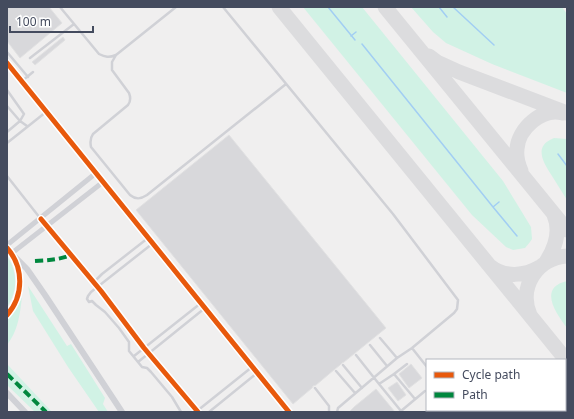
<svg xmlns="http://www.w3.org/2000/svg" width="574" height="419" font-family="'Noto Sans',sans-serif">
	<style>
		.green { fill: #d1f2e5 }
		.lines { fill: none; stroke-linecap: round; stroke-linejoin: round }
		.stream { stroke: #a2cef3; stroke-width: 1.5 }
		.taxiway { stroke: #dcdcde; stroke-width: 15 }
		.building { fill: #d8d8db; stroke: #e1e1e2 }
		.service { stroke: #d0d1d6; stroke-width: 2.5 }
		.minor { stroke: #d0d1d6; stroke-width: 5 }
		.tertiary { stroke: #d0d1d6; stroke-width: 6 }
		.quiet { stroke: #00873e; stroke-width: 4; stroke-dasharray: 8 4; stroke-linecap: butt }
		.cycleway-casing { stroke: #fff; stroke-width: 8 }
		.cycleway { stroke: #e8590c; stroke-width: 5 }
	</style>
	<rect width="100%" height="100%" fill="#f0efef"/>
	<path class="green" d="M303,7H362L503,181L531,227L532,239L530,242L525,248L513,250L506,247L472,215Z
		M411,7H562L567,14V93L492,64L446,43L433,32Z
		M554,138L567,139V200C562,192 557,184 552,176C543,162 533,146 554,138Z
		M7,256C18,272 18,291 7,307Z
		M567,281V328C557,314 537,288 567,281Z
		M28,286L67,346L71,344L105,398L103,404L108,412H99L68,367L33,311Z
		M22,297C20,314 18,331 7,345V320L16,309Z
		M7,364L52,412H35L7,385Z"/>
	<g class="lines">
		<path class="stream" d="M328,7L355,40
			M439,7L447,17
			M453,7L494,45
			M351,36L356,32
			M362,44L493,207
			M558,154L567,166
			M499,202L493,207L517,236"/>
		<path class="taxiway" d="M279,7L567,361
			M385,7L567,230
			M429,56L437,62L459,72L567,113
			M521,171C518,164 516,157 517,149C518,129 542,107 563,113
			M546,262C555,248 561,231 554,215
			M490,266C505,278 525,276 540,267
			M530,315C518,287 537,258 567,256"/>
	</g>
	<path class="building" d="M7,7H49L62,23L20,58L7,41Z
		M63,37L65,40L35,65L32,62Z
		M229,135L386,328L344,362L342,363L340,365L335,369L316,385L313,386L312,388L293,404L136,210Z
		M411,364L422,378L409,388L399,374Z
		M397,382L406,395L398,401L388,388Z
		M376,389L395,412H349L354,407Z"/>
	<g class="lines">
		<path class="service" d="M60,7L99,54C105,57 109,58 116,55L176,7
			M223,7L393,214L458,300L457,309L454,313L412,348L397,358L338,408L337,412
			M7,52L28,77
			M116,55L112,62V70L129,93C131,98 131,101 128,105L93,134C90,138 90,142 91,147L130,195C136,200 141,199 147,195L286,84
			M30,58L74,24
			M22,81L33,72
			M7,90L24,114L20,121L7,132
			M7,106L20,121L27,126
			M7,143L46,112
			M7,176L40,218
			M152,244L91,292L88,296L87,299L89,302L92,301L96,305L105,312L119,328L129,342V351L142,367L147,368L151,372L172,397L181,412
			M94,282L102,274L148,238
			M380,338L397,358
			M370,345L387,366
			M412,348L427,367
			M356,355L379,384L394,374L415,399
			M134,356L201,303
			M138,362L205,308
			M343,365L362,388
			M336,371L355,393
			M394,374L407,364
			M379,384L401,411L399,412
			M315,388L329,406V412
			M463,410L464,412
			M490,410L492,412
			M197,411L252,367
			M401,411L425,391
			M209,412L257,373
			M431,412L434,410
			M446,412L448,410"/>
		<path class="minor" d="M7,63L289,412
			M41,219L101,291L144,348L198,412
			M7,245L96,173
			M12,253L103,182"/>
		<path class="tertiary" d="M7,248C24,267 24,296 7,315
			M12,254L27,269L45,295L122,412
			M7,393L25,412"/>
		<path class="quiet" d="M35,261C48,260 59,260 71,255
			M7,374L46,412"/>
		<g class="cycleway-casing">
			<path id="cycleway" d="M7,63L289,412
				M41,219L101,291L144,348L198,412
				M7,248C24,267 24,296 7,315"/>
		</g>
		<use href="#cycleway" class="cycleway"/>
	</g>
	<rect width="574" height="419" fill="none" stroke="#444b5e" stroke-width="16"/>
	<rect x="426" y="359" width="140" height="52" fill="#ffffff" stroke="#b4b7bf"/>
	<rect x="434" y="372" width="20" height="6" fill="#e8590c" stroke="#b4b7bf"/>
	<text x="462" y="379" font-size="12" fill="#444b5e">Cycle path</text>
	<rect x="434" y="392" width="20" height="6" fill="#00873e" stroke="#b4b7bf"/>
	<text x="462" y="399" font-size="12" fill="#444b5e">Path</text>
	<path d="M10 26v6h83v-6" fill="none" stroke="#444b5e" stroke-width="2"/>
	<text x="16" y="26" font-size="12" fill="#444b5e" stroke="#ffffff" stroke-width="3" paint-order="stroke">100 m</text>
</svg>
